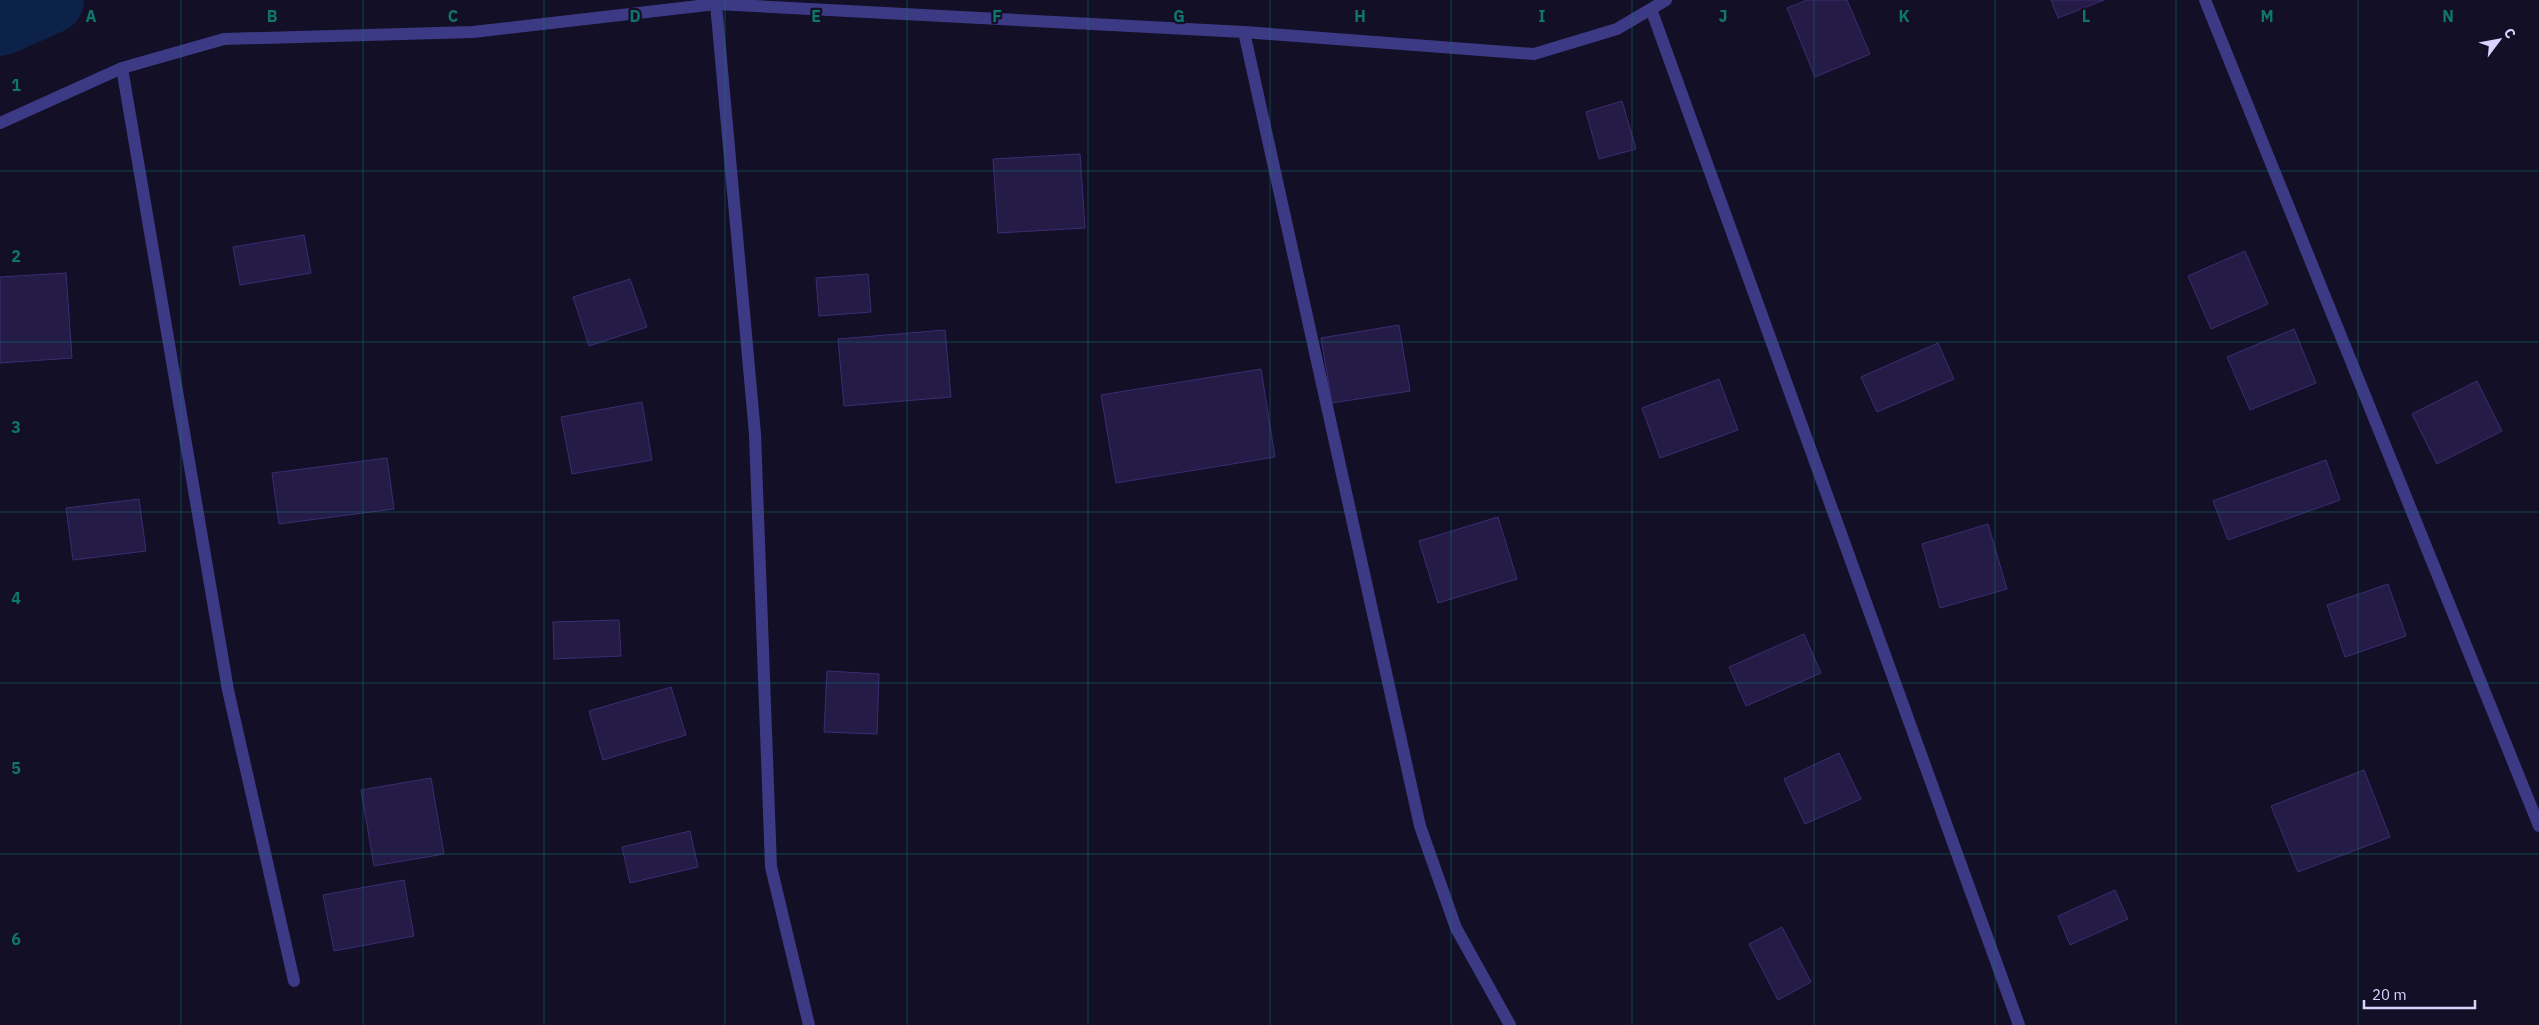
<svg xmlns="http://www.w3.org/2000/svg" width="2539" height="1025" font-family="'IBM Plex Sans',sans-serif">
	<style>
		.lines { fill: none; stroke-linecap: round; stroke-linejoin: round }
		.river { stroke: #0c2248; stroke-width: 68 }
		.building { fill: #241b47; stroke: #3b2d73 }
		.minor { stroke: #3d3a85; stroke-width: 12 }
		.grid { fill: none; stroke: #0f766e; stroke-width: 1; stroke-opacity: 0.55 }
		.grid-label { font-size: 16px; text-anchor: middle; font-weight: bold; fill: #0f766e; stroke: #130f26; stroke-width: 4.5; stroke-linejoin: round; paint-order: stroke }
	</style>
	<rect width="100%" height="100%" fill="#130f26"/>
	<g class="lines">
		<path class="river" d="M0,22L50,0"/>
	</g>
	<path class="building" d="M1807,0H1847L1870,54L1815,77L1787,8Z
		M2051,0H2104L2058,18Z
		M1622,101L1636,149L1599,159L1586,112Z
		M1080,154L1085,228L998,233L993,159Z
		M304,235L311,273L240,285L233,247Z
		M2245,251L2268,304L2211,329L2188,276Z
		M66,273L72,358L0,363V277Z
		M868,274L871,312L819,316L816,278Z
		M630,279L647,327L589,346L573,297Z
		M1399,325L1410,391L1332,403L1321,338Z
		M2294,329L2316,383L2250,410L2227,357Z
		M945,330L951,397L844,406L838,339Z
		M1938,343L1954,379L1877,412L1861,377Z
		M1261,369L1275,457L1116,483L1101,395Z
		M1719,379L1738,430L1660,458L1642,408Z
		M2477,381L2502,431L2437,464L2412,414Z
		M642,402L652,460L572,474L561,417Z
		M387,458L394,509L279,524L272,473Z
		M2326,460L2340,500L2228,540L2213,501Z
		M139,499L146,551L73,560L66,508Z
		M1498,517L1517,579L1438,603L1419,541Z
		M1988,524L2007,589L1940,608L1922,544Z
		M2388,584L2406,636L2345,657L2327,605Z
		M619,620L621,656L554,659L553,622Z
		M1804,634L1821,673L1746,706L1729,667Z
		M827,671L879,674L877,734L824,732Z
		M671,687L686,735L603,760L589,711Z
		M1839,753L1861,799L1805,824L1784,779Z
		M2364,770L2390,837L2298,872L2271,806Z
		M431,778L444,854L374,866L361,790Z
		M690,831L698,867L630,883L622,847Z
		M404,880L414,936L334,951L323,895Z
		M2115,890L2128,919L2070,945L2058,916Z
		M1782,927L1811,982L1778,1000L1749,944Z"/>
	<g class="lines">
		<path class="minor" d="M2205,0L2539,826
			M716,4L755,434L771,867L809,1025
			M1651,9L2019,1025
			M1244,32L1420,826L1456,928L1510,1025
			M122,68L228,690L294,981
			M0,123L122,68L224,39L473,32L716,4L1244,32L1534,54L1617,29L1666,0"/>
	</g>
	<path class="grid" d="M181,0V1025M363,0V1025M544,0V1025M725,0V1025M907,0V1025M1088,0V1025M1270,0V1025M1451,0V1025M1632,0V1025M1814,0V1025M1995,0V1025M2176,0V1025M2358,0V1025M0,171H2539M0,342H2539M0,512H2539M0,683H2539M0,854H2539"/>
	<g class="grid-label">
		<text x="91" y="22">A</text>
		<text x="272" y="22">B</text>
		<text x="453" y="22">C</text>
		<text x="635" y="22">D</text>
		<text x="816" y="22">E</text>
		<text x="997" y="22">F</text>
		<text x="1179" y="22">G</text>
		<text x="1360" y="22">H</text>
		<text x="1542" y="22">I</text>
		<text x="1723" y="22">J</text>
		<text x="1904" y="22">K</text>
		<text x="2086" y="22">L</text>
		<text x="2267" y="22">M</text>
		<text x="2448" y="22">N</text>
		<text x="16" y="91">1</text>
		<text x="16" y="262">2</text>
		<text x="16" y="433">3</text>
		<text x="16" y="604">4</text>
		<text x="16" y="774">5</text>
		<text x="16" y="945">6</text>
	</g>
	<g transform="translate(2499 40) rotate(58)" stroke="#130f26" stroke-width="4" paint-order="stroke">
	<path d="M0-4L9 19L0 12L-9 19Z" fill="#d9d4ff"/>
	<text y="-8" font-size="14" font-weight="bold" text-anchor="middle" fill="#d9d4ff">С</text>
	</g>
	<path d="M2364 1000v8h111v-8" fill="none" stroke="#d9d4ff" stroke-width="2.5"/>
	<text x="2372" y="1000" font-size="15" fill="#d9d4ff" stroke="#130f26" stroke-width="4" paint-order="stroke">20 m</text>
</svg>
